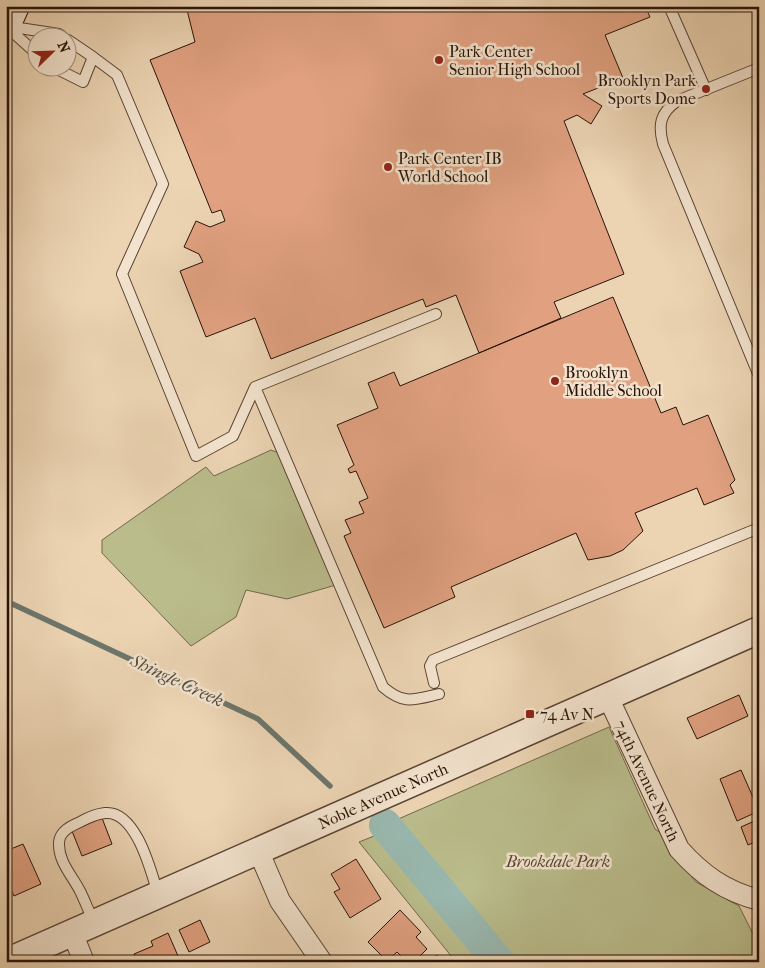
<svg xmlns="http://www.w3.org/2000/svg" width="765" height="968" font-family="'IM FELL French Canon',serif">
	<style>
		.green { fill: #babc8b; stroke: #71684a }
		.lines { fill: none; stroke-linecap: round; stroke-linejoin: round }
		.stream { stroke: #6c766c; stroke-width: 5.5 }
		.river { stroke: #99b8af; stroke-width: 32 }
		.building { fill: #e1a181; stroke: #281308 }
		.service-casing { stroke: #594333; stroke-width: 12 }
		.minor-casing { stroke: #594333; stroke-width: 22 }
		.tertiary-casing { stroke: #594333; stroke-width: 29 }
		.secondary-casing { stroke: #281308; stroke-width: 30 }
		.service { stroke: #f3e3ce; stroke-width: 10 }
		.minor { stroke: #f3e3ce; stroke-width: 20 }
		.tertiary { stroke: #f3e3ce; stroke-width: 26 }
		.secondary { stroke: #f3e3ce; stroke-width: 28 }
		.poi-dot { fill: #8f2418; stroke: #f3e3ce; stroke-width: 2 }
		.labels { text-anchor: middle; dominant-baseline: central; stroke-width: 5; stroke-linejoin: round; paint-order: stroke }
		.poi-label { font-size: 16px; fill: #281308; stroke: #f3e3ce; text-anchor: start }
		.street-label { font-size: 16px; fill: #281308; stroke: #f3e3ce }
		.park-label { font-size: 16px; font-style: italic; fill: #54462f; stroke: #f3e3ce }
		.water-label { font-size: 18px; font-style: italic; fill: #504d42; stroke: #f3e3ce }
	</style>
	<rect width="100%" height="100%" fill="#ecd4b3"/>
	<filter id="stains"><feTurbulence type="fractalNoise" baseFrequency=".004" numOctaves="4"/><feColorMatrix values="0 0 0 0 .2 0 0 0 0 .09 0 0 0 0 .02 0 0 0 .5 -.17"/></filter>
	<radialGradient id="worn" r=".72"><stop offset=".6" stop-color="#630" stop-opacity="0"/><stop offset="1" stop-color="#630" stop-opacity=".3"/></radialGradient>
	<path class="green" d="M271,450L287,456L343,583L287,599L246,590L236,617L191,646L102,553V540L206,467L214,476Z
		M609,727L655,829L662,834L677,859L696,882L739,906L759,946V962H456L359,842L384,832L380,827Z"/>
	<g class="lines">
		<path class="stream" d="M6,601L258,719L330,786"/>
		<path class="river" d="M385,825L499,962"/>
	</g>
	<path class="building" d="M186,6H275L277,9L285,6H645L650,17L605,35L623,78L583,94L602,106L591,124L577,115L564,121L624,274L554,302L561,318L479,353L456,295L426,307L423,299L271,359L255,318L206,337L180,271L203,262L199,254L184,247L196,221L210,227L225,221L221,210L212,213L150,60L195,42Z
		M613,297L661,413L676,407L683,425L708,415L735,480L730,485L734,493L704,505L697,488L635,513L643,531L623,550L610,556L588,560L576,533L451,587L455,597L384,628L344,536L351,533L345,520L364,513L359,502L368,498L356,471L350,473L348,469L354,465L337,425L378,408L368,383L394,372L400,386Z
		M739,695L748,716L697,739L687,718Z
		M741,770L759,811L737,821L720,779Z
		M102,818L112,844L82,856L72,831Z
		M759,819V840L748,845L741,827Z
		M23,844L41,884L14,896L6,878V851Z
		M356,859L381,899L350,918L334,892L340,889L331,874Z
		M400,910L421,932L416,937L427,949L414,962H407L397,952L387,961L368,942Z
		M200,920L210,942L189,952L179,930Z
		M168,933L178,956L166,962H137L134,954L153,946L151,941Z
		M437,955L441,962H427Z"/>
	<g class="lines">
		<g class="service-casing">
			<path id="service" d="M669,6L706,90
				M6,26L59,34L64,38
				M7,27L38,55
				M93,57L117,75L163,184L122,274L196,456L233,436L255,387L436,314
				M55,68L83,82L93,57L68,40
				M759,68L677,101C660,113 658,125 663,144L759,376
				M255,387L383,687C404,705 413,700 439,694
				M434,683L430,666L433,660L759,528
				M94,922C89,912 85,901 80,891C72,875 58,862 59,842C60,831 71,826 80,822C87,818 96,814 105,813C136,810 151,871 158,894"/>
		</g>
		<g class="minor-casing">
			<path id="minor" d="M608,697L679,849C702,875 725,891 759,900
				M258,850L280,901L322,962
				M72,932L84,962"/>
		</g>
		<g class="tertiary-casing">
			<path id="tertiary" d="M6,962L759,630"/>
		</g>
		<g class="secondary-casing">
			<path id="secondary" d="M6,26L15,6"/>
		</g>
		<use href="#service" class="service"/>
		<use href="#minor" class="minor"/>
		<use href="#tertiary" class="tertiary"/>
		<use href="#secondary" class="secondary"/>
	</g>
	<g class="poi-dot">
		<circle cx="439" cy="60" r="5"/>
		<circle cx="706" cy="89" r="5"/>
		<circle cx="388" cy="167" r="5"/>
		<circle cx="555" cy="381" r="5"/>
		<rect x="525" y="709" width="10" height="10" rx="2.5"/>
	</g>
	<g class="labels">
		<g class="poi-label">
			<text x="449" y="51">Park Center<tspan x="449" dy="18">Senior High School</tspan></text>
			<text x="696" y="80" text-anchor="end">Brooklyn Park<tspan x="696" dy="18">Sports Dome</tspan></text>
			<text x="398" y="158">Park Center IB<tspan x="398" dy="18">World School</tspan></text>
			<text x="565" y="372">Brooklyn<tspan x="565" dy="18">Middle School</tspan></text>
			<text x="540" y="714">74 Av N</text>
		</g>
		<g class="street-label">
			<text transform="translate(647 781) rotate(65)">74th Avenue North</text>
			<text transform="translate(383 796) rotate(-24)">Noble Avenue North</text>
		</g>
		<g class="park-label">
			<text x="558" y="861">Brookdale Park</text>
		</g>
		<g class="water-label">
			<text transform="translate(177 681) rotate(25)">Shingle Creek</text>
		</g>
	</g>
	<rect width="765" height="968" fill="none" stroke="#ecd4b3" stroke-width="25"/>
	<rect x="8" y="8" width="750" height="953" fill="none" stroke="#281308" stroke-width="2.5"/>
	<rect x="12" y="12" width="740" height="943" fill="none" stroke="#281308"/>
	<g transform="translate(52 52) rotate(67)"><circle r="24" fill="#f3e3ce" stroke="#a2907f"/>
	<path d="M0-4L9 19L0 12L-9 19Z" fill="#8f2418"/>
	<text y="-8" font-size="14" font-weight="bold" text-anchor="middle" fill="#281308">N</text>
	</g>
	<rect width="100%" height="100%" filter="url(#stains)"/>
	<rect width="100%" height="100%" fill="url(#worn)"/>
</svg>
